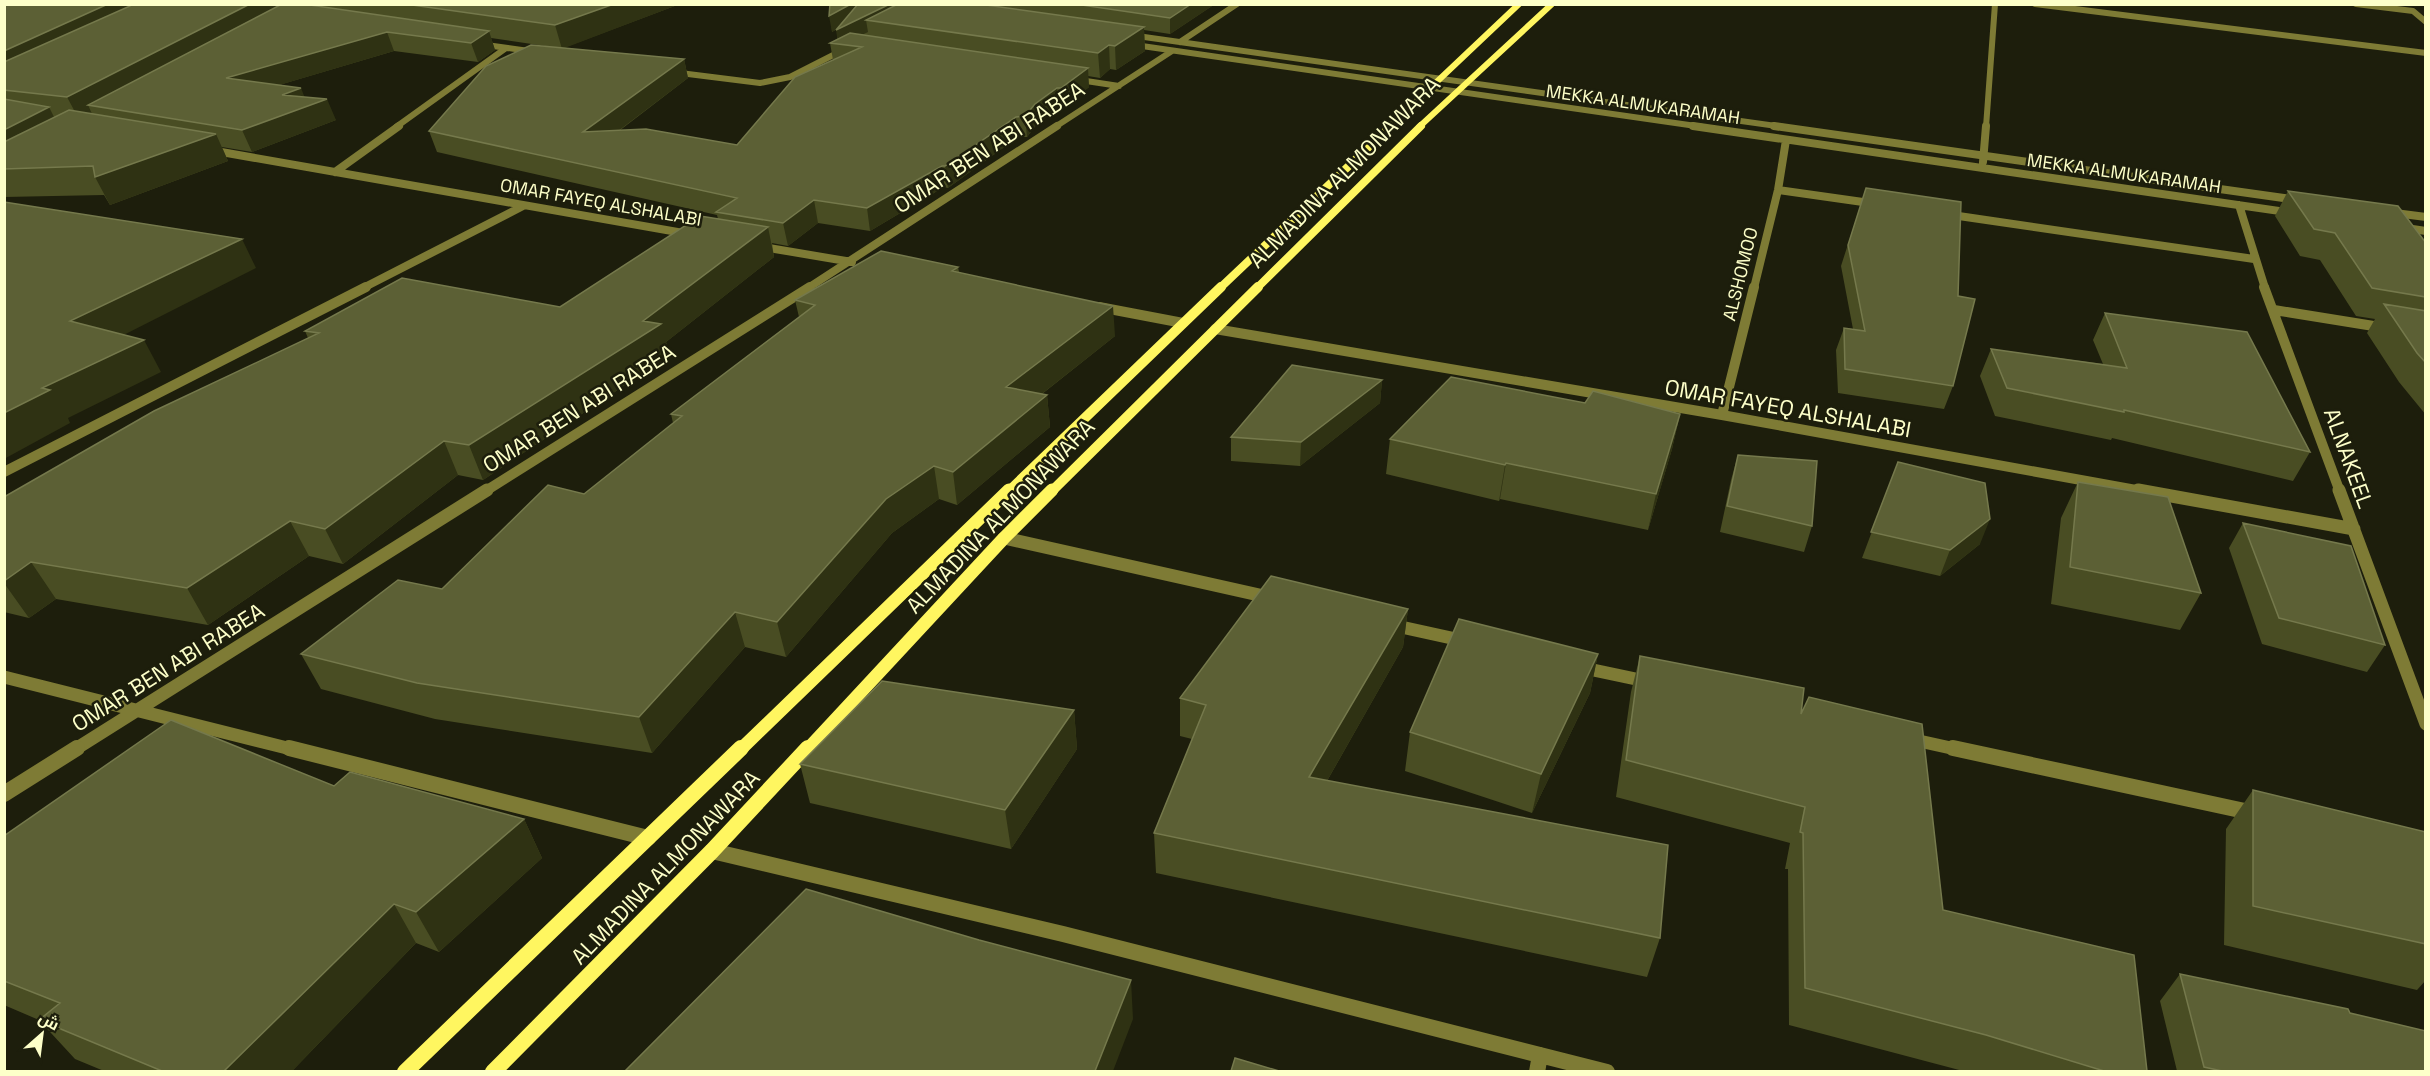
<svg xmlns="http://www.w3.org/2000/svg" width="2430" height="1076" font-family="'Space Grotesk',Cairo,sans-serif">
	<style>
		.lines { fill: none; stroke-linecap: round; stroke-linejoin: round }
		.minor-far4 { stroke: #7e7b35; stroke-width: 6 }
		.minor-far3 { stroke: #7e7b35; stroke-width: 8 }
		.minor-far2 { stroke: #7e7b35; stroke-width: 10 }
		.minor-far1 { stroke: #7e7b35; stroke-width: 13 }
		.minor { stroke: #7e7b35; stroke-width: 16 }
		.secondary-far4 { stroke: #fff660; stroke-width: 6 }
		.secondary-far3 { stroke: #fff660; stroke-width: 8 }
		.secondary-far2 { stroke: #fff660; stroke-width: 10 }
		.secondary-far1 { stroke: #fff660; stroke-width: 13 }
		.secondary { stroke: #fff660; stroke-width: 16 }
		.wall { fill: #494d23 }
		.shaded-wall { fill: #2f3213 }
		.building { fill: #5c6035; stroke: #75794c; stroke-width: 1.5 }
		.labels { text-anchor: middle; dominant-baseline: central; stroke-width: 5; stroke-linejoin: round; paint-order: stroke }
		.far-street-label { font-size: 18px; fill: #fdffc9; stroke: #1d1e0c }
		.street-label { font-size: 22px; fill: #fdffc9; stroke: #1d1e0c }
	</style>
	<rect width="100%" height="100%" fill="#1d1e0c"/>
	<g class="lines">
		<path class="minor-far4" d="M2035,4L2426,53
			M2356,4L2413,11L2426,22
			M1130,35L1784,127
			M1180,42L1237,4
			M479,44L536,52
			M1128,44L1703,127
			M672,72L760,83L790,77L847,48
			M1073,79L1119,86
			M396,127L506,48
			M1055,127L1172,51
			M1986,127L1995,4"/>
		<path class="minor-far3" d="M1693,126L2293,213
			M1774,126L2298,200
			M210,150L689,234
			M1983,162L1986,126
			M335,172L399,126
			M1778,190L1877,204
			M2239,205L2265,288
			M2387,212L2426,217
			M1945,214L2254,259
			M2399,227L2426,231
			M757,246L852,262
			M363,288L523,206
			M808,288L1057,126
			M1754,288L1778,190L1786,140"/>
		<path class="minor-far2" d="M2264,287L2340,492
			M1099,307L1183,323
			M2274,310L2386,328
			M1215,329L1722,415L2147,492
			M1722,415L1754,287
			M4,472L366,287
			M484,492L810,287"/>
		<path class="minor-far1" d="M2138,490L2354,529
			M2339,490L2426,724
			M1004,538L1272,598
			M1392,625L1465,641
			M1579,667L1650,682
			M4,677L295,750
			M1910,739L1960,750
			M74,750L487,490"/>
		<path class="minor" d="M289,748L648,838
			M1953,748L2254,813
			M4,794L77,748
			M712,851L1063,934L1607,1072
			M1537,1072L1540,1055"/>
		<path class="secondary-far4" d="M1389,127L1519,4
			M1419,127L1552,4"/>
		<path class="secondary-far3" d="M1220,288L1391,126
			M1257,288L1421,126"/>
		<path class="secondary-far2" d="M1008,492L1221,287
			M1051,492L1258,287"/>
		<path class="secondary-far1" d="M740,750L1009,490
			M807,750L1004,538L1052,490"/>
		<path class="secondary" d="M405,1072L741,748
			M493,1072L712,851L808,748"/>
	</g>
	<path class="wall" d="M4,4H680L563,48L684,59L688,78L619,131L737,145L833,60L830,43L837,39V29L832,32L830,4H1215L1170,34L1144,30L1145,51L1116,70L1110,69L1100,78L1088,76L1089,87L1063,108H1058L1037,124L1027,137H1018L948,188L944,187L870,231L818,223L788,246L772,243L774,257L666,342L670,355L483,480L458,475L343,564L309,556L208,625L56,599L29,618L4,612V497L308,338L305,331L560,307L718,219L717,215L437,152L429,131L552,47L491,38L495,50L478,62L394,51L279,85L305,97L336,120L252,152L222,147L228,161L110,205L104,195L4,197Z
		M1866,188L1953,386L1944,409L1838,393L1836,350L1844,328L1853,329L1841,266Z
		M2288,191L2426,243V415L2399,382L2367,333L2375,319L2356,316L2320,260L2300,256L2275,216Z
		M958,267L959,272L1115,336L1042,394L1047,395L1050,427L957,505L939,499L892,533L786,657L745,647L652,753L435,719L321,689L301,654L442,589L584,494L673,423L671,414L799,317L795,300Z
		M2105,313L2310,452L2293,481L2112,438L2111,440L1995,416L1980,376L1991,349L2103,364L2093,340Z
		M1382,380L1380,403L1300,466L1231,461V437Z
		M1585,403L1680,414L1672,449L1648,530L1500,499L1499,501L1386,474L1390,439Z
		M1738,455L1812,526L1804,552L1720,532L1731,480Z
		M1898,462L1980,544L1940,576L1862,558Z
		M2078,482L2201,593L2180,630L2051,604L2061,518Z
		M2243,523L2385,645L2367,672L2262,644L2229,548Z
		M1408,609L1403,647L1327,781L1660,938L1647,977L1156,873L1154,833L1192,739L1180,736V698Z
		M1598,654L1590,693L1532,813L1405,771L1410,732Z
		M1640,656L1801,714L1943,910L2147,1071H1963L1789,1025L1788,869H1785L1790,843L1616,797L1631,692Z
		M1074,710L1077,749L1011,849L810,803L800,764Z
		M334,786L524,819L542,858L439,952L416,943L292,1071H104L75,1059L39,1020L4,1005V836Z
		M2253,790L2426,832V980L2417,990L2224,945L2226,829Z
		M2180,974L2350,1013L2426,1071H2177L2160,1001Z"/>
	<path class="shaded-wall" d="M108,4H129L136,19L4,81V51Z
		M250,4H302L88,105L93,116L81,123L67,97Z
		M614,4H680L562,49L555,25Z
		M851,4H864L866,13L832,32L829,16Z
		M890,4H899L866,20L868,32L843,44H838L836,30Z
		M1191,4H1215L1170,34V18Z
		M1144,27L1145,51L1116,70L1115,46Z
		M489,31L495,50L478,62L471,43Z
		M387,32L394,51L235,98L226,78Z
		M1109,45L1110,69L1100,78L1098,53Z
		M684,59L688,78L589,153L583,132Z
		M1088,68L1089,87L1063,108L1061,88Z
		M301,88L308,106L327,99L336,120L252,152L242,130L282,95Z
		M1057,88L1058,108L1037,124L1027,137L1025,116L1035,104Z
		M49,107L62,133L4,165V130Z
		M1016,117L1018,137L948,188L945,166Z
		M216,134L228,161L110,205L95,177Z
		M942,166L944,187L870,231L867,208Z
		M814,200L818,223L788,246L783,223Z
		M768,227L774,257L666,342L670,355L483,480L469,445L643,321Z
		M242,239L256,268L88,353L70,321Z
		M1113,306L1115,336L1010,419L1006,387Z
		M144,340L161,372L68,418L70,423L4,459V413L42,388Z
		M1382,380L1380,403L1300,466L1301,442Z
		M1047,395L1050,427L957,505L953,472Z
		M1680,414L1672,449L1648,530L1656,494Z
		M444,441L458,475L343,564L325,529Z
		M1506,463L1500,499L1499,501L1505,465Z
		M934,466L939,499L892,533L786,657L777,622L886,499Z
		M1990,519L1980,544L1940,576L1950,550Z
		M290,521L309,556L208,625L187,588Z
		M31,562L56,599L29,618L4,583V581Z
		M1408,609L1403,647L1307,816L1309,777Z
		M735,612L745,647L652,753L639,717Z
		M1598,654L1590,693L1532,813L1541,774Z
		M1074,710L1077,749L1011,849L1005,810Z
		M524,819L542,858L439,952L416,912Z
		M394,904L416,943L292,1071H224Z
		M1131,980L1133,1019L1113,1071H1095Z"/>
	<path class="building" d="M4,4H108L4,51Z
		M130,4H250L67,97L4,90V62L130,6Z
		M282,4H303L489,31L471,43L387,32L226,78L301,88L282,95L327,99L242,130L88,105Z
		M405,4H614L555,25Z
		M830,4H851L829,16Z
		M858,4H890L836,30Z
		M898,4H979L1144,27L1115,46L1109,45L1098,53L866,20Z
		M1075,4H1191L1170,18Z
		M850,33L1088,68L1061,88H1057L1035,104L1025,116L1016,117L945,166H942L867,208L814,200L783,223L716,212L737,198L429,131L486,66L531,45L684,59L583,132L646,129L737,145L795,77L862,47L830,43Z
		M4,99L49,107L4,130Z
		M69,110L216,134L95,177L93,166L4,169V142Z
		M1866,188L1961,202L1958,296L1975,299L1953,386L1845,369L1844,328L1865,331L1848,245Z
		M2288,191L2398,206L2426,243V297L2372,288L2335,233L2314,229Z
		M4,202L242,239L70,321L144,340L42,388L50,390L4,413Z
		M700,216L768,227L643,321L661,324L469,445L444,441L325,529L290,521L187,588L31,562L4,581V497L154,411L319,333L305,331L402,278L560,307Z
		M881,251L958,267L952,271L1113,306L1006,387L1047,395L953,472L934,466L886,499L777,622L735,612L639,717L417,683L301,654L398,580L442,589L548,485L584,494L682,416L671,414L815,305L795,300Z
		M2384,304L2426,311V363L2417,353Z
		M2105,313L2247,332L2310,452L2124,410V412L2007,388L1991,349L2127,368Z
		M1292,365L1382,380L1301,442L1231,437Z
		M1451,377L1585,403L1593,391L1680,414L1656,494L1506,463L1505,465L1390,439Z
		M1738,455L1817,461L1812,526L1727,506Z
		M1898,462L1985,483L1990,519L1950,550L1871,532Z
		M2078,482L2168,497L2201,593L2070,567Z
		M2243,523L2351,546L2385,645L2279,618Z
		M1271,576L1408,609L1309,777L1668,845L1660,938L1154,833L1206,705L1180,698Z
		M1459,619L1598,654L1541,774L1410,732Z
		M1640,656L1804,688L1801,714L1809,697L1922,724L1943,910L2134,955L2147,1071H2104L1986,1035L1805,988L1803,833L1800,832L1805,807L1626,760Z
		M882,681L1074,710L1005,810L800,764Z
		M171,720L334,786L350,772L524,819L416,912L394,904L224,1071H162L39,1020L60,1003L4,981V836Z
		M2253,790L2426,832V944L2253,906Z
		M806,889L979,940L1131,980L1095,1071H625Z
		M2180,974L2348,1009L2350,1013L2426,1031V1071H2222L2204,1067Z
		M1235,1058L1279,1071H1231Z"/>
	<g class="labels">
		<g class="far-street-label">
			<text transform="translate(1643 104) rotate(8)">MEKKA ALMUKARAMAH</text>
			<text transform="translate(2124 173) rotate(8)">MEKKA ALMUKARAMAH</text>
			<text transform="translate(601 202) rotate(10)">OMAR FAYEQ ALSHALABI</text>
			<text transform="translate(1740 274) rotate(-76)">ALSHOMOO</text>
		</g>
		<g class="street-label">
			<text transform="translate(989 147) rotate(-33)">OMAR BEN ABI RABEA</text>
			<text transform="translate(1344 172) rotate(-45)">ALMADINA ALMONAWARA</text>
			<text transform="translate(579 408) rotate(-32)">OMAR BEN ABI RABEA</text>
			<text transform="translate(1788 408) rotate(10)">OMAR FAYEQ ALSHALABI</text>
			<text transform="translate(2349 458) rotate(70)">ALNAKEEL</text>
			<text transform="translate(1000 516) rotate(-46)">ALMADINA ALMONAWARA</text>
			<text transform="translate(168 667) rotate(-32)">OMAR BEN ABI RABEA</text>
			<text transform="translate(665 867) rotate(-46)">ALMADINA ALMONAWARA</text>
		</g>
	</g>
	<rect width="2430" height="1076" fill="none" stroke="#fdffc9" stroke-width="12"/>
	<g transform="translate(42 1034) rotate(28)" stroke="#1d1e0c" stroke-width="4.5" paint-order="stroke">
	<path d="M0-4.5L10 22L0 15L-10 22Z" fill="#fdffc9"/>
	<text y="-9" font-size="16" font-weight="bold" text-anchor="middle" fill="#fdffc9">ش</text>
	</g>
</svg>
